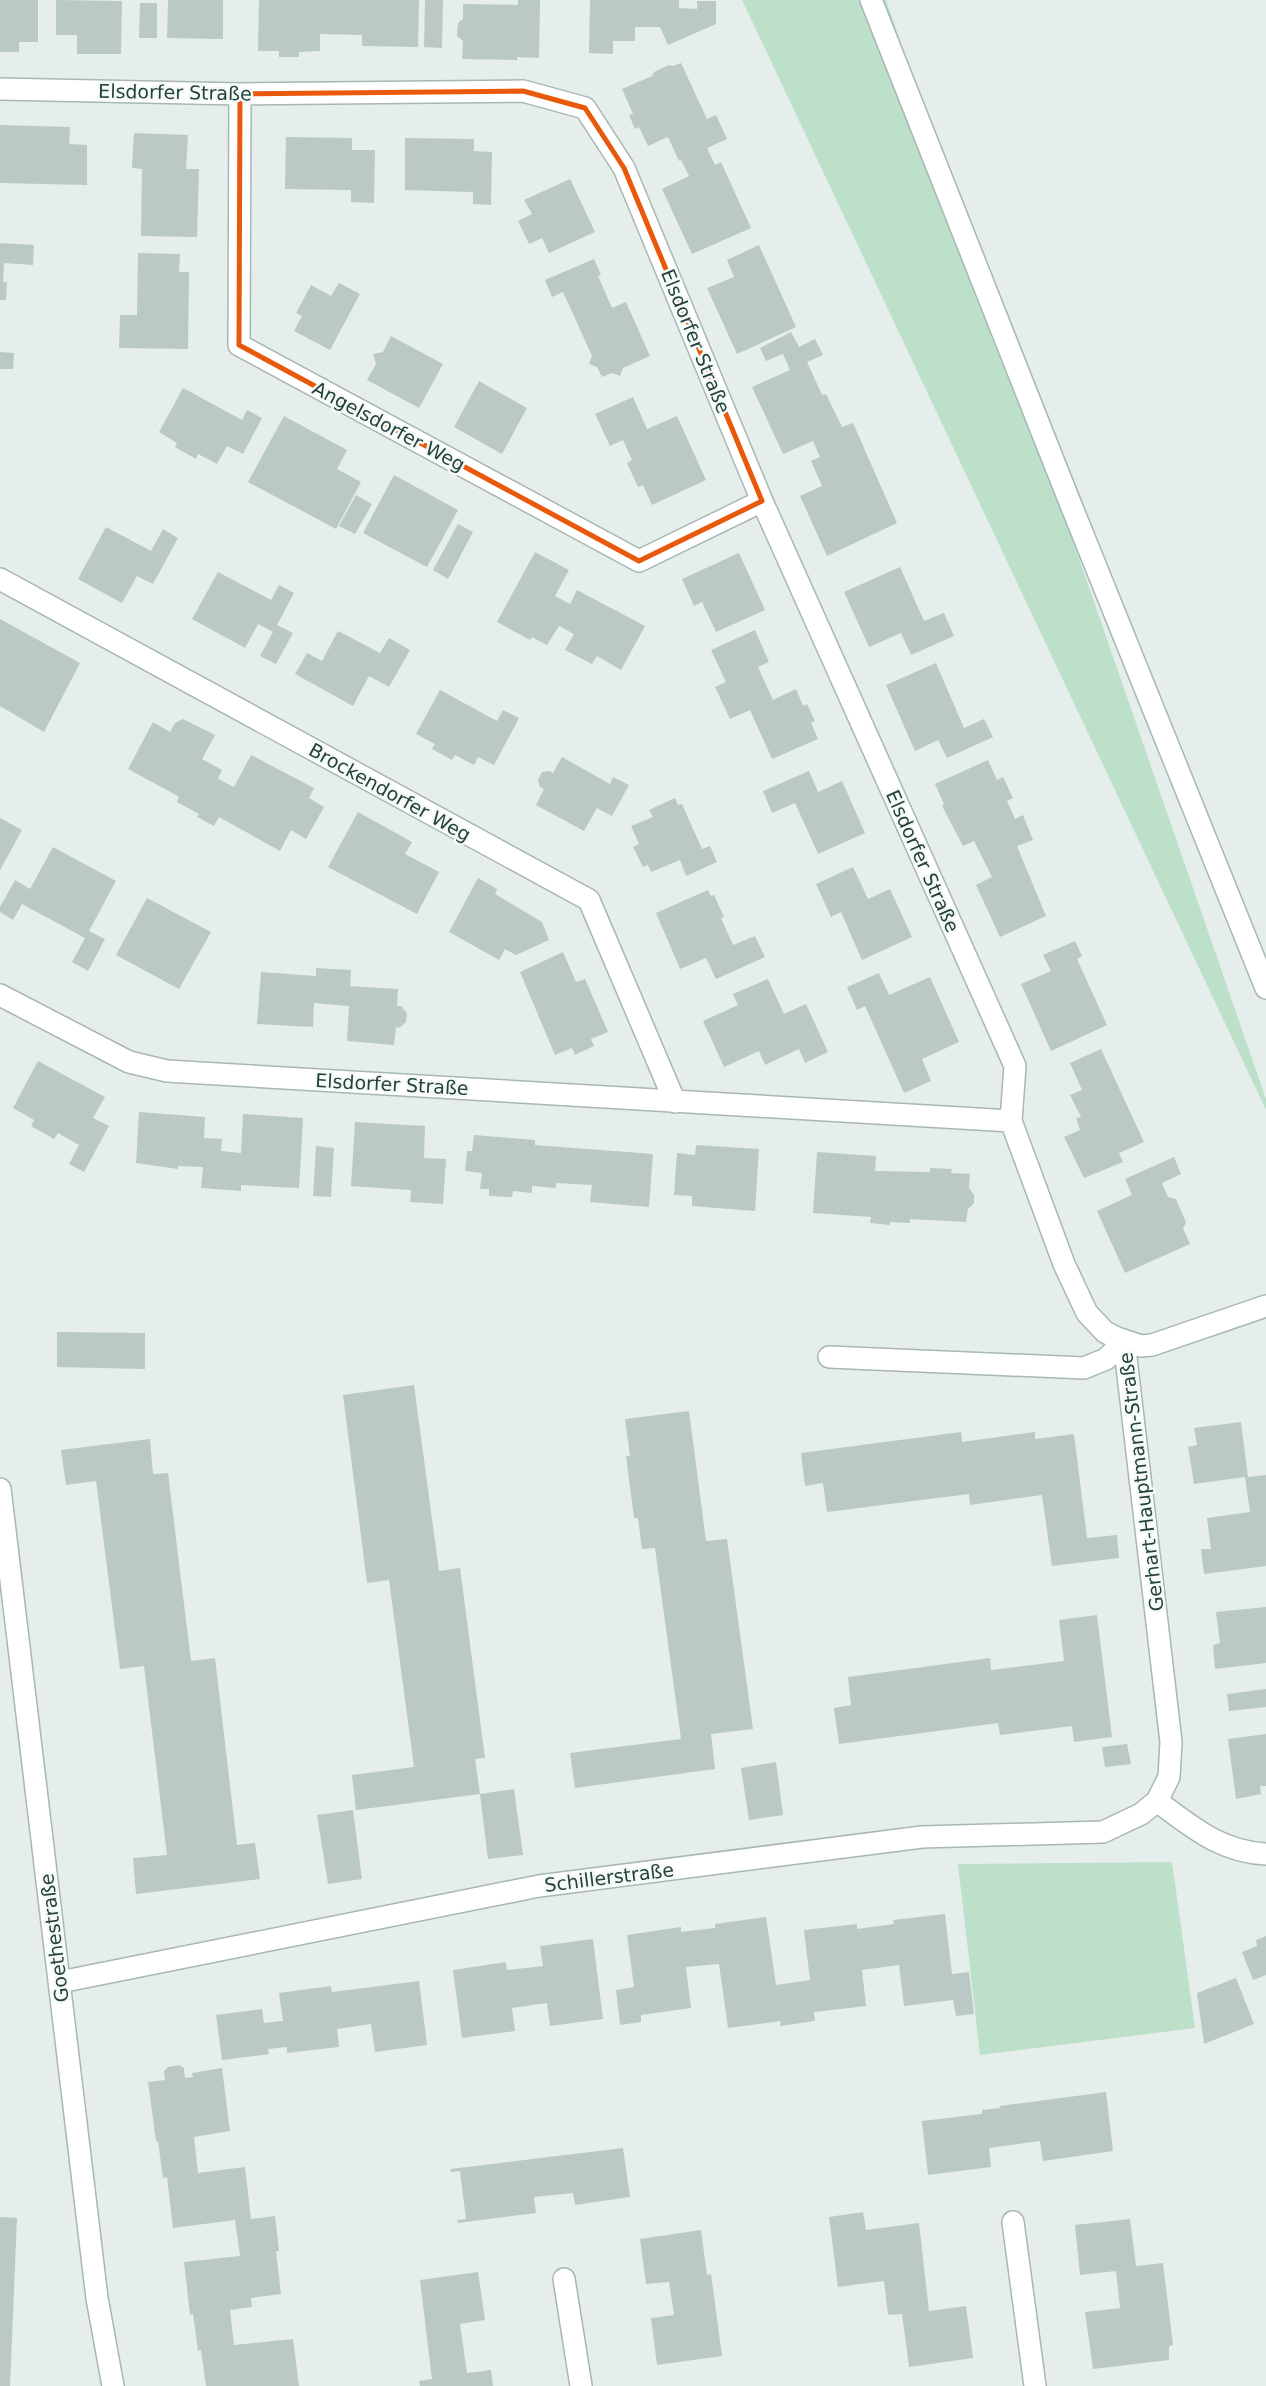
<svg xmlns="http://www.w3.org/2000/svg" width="1266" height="2386" font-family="'DejaVu Sans',sans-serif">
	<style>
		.green { fill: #bde0cb }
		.building { fill: #bac9c5 }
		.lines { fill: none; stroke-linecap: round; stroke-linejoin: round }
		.minor-casing { stroke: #a7b7b3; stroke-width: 24 }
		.tertiary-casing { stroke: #a7b7b3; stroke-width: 24 }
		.minor { stroke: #fff; stroke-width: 21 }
		.tertiary { stroke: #fff; stroke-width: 21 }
		.marked { fill: none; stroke: #e8590c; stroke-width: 5; stroke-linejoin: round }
		.labels { text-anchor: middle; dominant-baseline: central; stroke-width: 5; stroke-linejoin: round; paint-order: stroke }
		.street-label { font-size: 19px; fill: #23413c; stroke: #f5faf8 }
	</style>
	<rect width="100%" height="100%" fill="#e5eeeb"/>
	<path class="green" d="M742,0H886L1266,1099V1110Z
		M1172,1862L1195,2028L980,2055L958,1864Z"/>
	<path class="building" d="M0,0H38V42H19V52H0Z
		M56,0L122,1L121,54H77V35H56Z
		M168,0H223V39L167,38Z
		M259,0H419L418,47L362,46V35L320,34V51L299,52V57H279V51H258Z
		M425,0H443L442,48L424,47Z
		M518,0H540L539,58L517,57V60L462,59L463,41L457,36L458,23L463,19V4L518,5Z
		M590,0H679V8L697,9V1H716V24L668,45L660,27H635V41H613V54L589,53Z
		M140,3H157V38H139Z
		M681,63L707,119L716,115L727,139L707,148L715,165L721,162L751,228L692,254L662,189L689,176L681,160L679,161L668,137L648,146L639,127L635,129L629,115L633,114L622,89L652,76L654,72L669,65L673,66Z
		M0,125L70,127L69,144L87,145V185L0,183Z
		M134,133L188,135L186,169H199L197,237L141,236L142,169L132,168Z
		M286,137L352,138V150H375L374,203L351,202V190L285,189Z
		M405,138L474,139V151L492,152L491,205L473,204V192L405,190Z
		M570,179L595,232L549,253L542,238L529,244L518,221L532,214L524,200Z
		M0,243L34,245L33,265L4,263L3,282H7L6,300H0Z
		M759,245L796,327L737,354L707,288L734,277L727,260Z
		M138,253L180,254L179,272H189L188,349L119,348L120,315H137Z
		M594,259L601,275L598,276L612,308L626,302L650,356L623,368L620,376L612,373L602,377L597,367L589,364L592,356L563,292L552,297L545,280Z
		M339,283L360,294L330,350L294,331L302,316L296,313L311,285L331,296Z
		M791,332L799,347L815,339L823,355L807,362L822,395L826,394L842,427L853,423L897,523L827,556L800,496L822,486L811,461L820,457L813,441L783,454L752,387L790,370L783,354L766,361L760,348Z
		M391,336L443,364L419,408L367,380L376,364L373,354L383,352Z
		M0,352L14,353L13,369H0Z
		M479,381L527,408L502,454L454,427Z
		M183,388L242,420L247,410L262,418L243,454L227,446L217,464L198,454L196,459L175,447L177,443L159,432Z
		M633,397L647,429L677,416L706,480L652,505L643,485L638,487L627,463L632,460L623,440L610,446L595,414Z
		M284,416L347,450L337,469L361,482L336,529L248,482Z
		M394,475L458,510L427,567L363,533Z
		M356,495L372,504L355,534L339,526Z
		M458,524L473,532L448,579L433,570Z
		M106,527L151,551L163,529L178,538L153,584L137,576L122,603L78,579Z
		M535,552L569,570L555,596L570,604L577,590L645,626L621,670L597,656L592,664L565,650L574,634L559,626L547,645L532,637L530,640L497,622Z
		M739,553L765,610L716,632L702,602L694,606L682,579Z
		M900,567L924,621L944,613L954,636L911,655L901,633L869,647L844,592Z
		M218,572L271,600L279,585L294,593L277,625L293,633L276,664L260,656L273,632L258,624L245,648L192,619Z
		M0,619L80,663L44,732L0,706Z
		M755,630L769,662L758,667L773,700L796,689L803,706L807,704L815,721L811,723L818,739L772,759L750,710L730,719L715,687L726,682L711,650Z
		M338,631L380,653L389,638L410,650L389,687L369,676L353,706L295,674L307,653L322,661Z
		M936,663L964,728L984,719L993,737L947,758L938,740L915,751L886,685Z
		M440,690L497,721L503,710L519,718L494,765L478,757L474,765L455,755L452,760L432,749L435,744L416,734Z
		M183,719L215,735L202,759L222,770L218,779L234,787L251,755L314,788L309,798L324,807L306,839L291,830L280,851L219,817L214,826L197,817L199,814L177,802L179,797L176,795L128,769L153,722L170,732L175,723Z
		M562,757L610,784L613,777L629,785L612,816L597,808L584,831L536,805L544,789L540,787L538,780L542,772L549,771L553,773Z
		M988,760L997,780L1003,777L1013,798L1007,801L1015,819L1023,815L1033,840L1017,846L1046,916L1000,937L976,885L992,877L974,841L963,846L942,806L944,804L935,784Z
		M809,771L818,792L842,781L865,833L818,854L795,803L772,813L763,791Z
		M675,798L678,805L682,804L702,849L710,846L717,862L686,876L680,860L651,872L648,865L643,867L633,847L639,844L631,826L653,817L649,810Z
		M358,812L412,842L405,854L439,872L417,914L328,867Z
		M0,818L22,830L0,870Z
		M53,847L116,881L89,931L105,939L88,971L72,962L85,938L22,904L13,920L0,912V907L15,880L30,889Z
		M853,867L868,899L890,889L912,937L862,960L841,912L831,917L816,884Z
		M478,878L497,889L495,894L542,922L549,940L516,955L505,949L499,960L449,932Z
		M708,890L711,896L714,895L724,917L721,918L733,945L755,936L765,957L716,979L706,958L680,969L656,913Z
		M147,898L211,932L179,989L116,955Z
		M1075,941L1082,956L1077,959L1107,1025L1051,1051L1021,984L1051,971L1043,955Z
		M563,952L576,982L585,979L608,1032L591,1039L594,1046L575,1055L572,1048L555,1055L520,972Z
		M316,968L351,970L350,986L398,989L397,1006H401L407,1013L406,1022L399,1028L396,1027L394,1045L347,1041L349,1006L314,1003L313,1027L257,1024L261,972L316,976Z
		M879,973L889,995L930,977L959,1042L922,1059L931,1081L904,1093L865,1006L857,1010L847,987Z
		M768,979L784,1014L806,1004L828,1052L805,1063L799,1049L765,1065L759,1051L724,1067L703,1021L738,1005L733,994Z
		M1101,1049L1144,1142L1119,1153L1123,1162L1084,1178L1064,1137L1080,1130L1076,1118L1081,1117L1070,1095L1082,1090L1070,1063Z
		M38,1061L105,1097L93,1118L109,1126L84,1172L69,1164L79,1145L58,1133L54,1139L31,1126L34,1120L13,1108Z
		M139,1112L205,1117L204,1138L222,1139L221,1151L241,1153L243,1114L303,1118L299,1188L241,1185V1191L201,1188L203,1167L178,1166V1169L136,1163Z
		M355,1122L425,1126L424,1158L446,1159L443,1204L410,1202L411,1190L351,1186Z
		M474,1135L535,1140V1145L653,1154L649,1207L590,1202L592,1185L556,1183V1188L532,1186V1193L513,1191L512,1197L489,1196V1189H480L482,1173L465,1171L467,1151H472Z
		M696,1145L759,1149L755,1211L692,1206V1196L674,1195L677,1153L695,1155Z
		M316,1146L334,1148L331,1197L313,1196Z
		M817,1152L876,1156L875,1171L930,1172V1168L952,1169L951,1173L970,1174L969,1188L974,1195V1203L968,1209L966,1222L910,1219V1223L890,1222V1225L870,1223L871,1217L813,1213Z
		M1174,1157L1181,1174L1162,1183L1168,1197L1176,1199L1186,1222L1183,1229L1190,1244L1125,1273L1097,1211L1132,1195L1125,1179Z
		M57,1332L145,1333V1369L57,1367Z
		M414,1385L439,1571L460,1568L485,1758L475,1759L480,1794L356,1810L352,1775L414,1767L389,1580L367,1583L343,1395Z
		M689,1411L706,1541L727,1539L753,1729L711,1734L715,1769L575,1788L570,1753L681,1739L655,1548L642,1549L638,1518H634L626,1456H630L625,1419Z
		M1241,1422L1248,1477L1266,1475V1566L1204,1574L1201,1549H1211L1207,1518L1250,1512L1245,1477L1194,1484L1188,1447L1197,1445L1194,1428Z
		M961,1432L962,1442L1035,1432V1439L1074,1434L1087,1538L1117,1535L1119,1558L1052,1566L1042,1495L970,1505L969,1494L827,1512L823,1483L805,1486L801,1453Z
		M150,1439L153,1474L168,1473L191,1661L215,1658L237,1845L255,1843L260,1879L136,1894L133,1858L167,1855L144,1666L120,1669L96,1481L66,1485L61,1450Z
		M1266,1607V1663L1215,1669L1213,1645L1220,1643L1216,1612Z
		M1097,1615L1112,1737L1074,1742L1072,1726L1000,1735L998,1723L839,1744L834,1708L851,1705L848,1677L990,1658L991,1670L1064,1661L1059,1620Z
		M1266,1689V1707L1229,1711L1227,1694Z
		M1266,1734V1786H1260L1261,1794L1236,1799L1228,1739Z
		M1127,1744L1131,1764L1105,1767L1102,1747Z
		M776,1762L783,1815L749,1820L741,1768Z
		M514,1789L523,1855L488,1859L480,1794Z
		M353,1810L362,1879L328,1884L317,1815Z
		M945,1914L952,1974L969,1972L974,2014L956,2016L953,2000L904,2006L899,1965L862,1970L866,2006L814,2012L815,2021L780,2026L781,2021L728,2028L719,1964L686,1967L691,2008L641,2015V2022L620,2025L616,1990L634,1987L627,1935L681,1927V1932L715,1928V1924L766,1917L776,1985L810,1980L804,1930L857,1924V1929L894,1924L893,1920Z
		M1266,1936V1975L1253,1980L1242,1952L1257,1946L1256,1940Z
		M593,1939L603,2019L550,2026L547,2003L512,2008L515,2031L462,2038L453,1970L506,1962L507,1970L543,1966L540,1946Z
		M1236,1978L1254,2024L1204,2044L1197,1993Z
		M419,1981L427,2045L375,2052L371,2024L337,2029L339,2047L287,2053V2047L268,2049L269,2054L222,2060L216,2015L262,2009L264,2023L283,2021L279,1993L331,1986L332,1992Z
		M179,2065L184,2068L185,2078L193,2077L192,2073L222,2068L230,2131L194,2137L198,2173L245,2167L251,2219L275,2216L279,2251H276L281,2294L251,2298L252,2307L230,2310L234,2345L293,2339L299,2386H206L201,2350L198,2351L193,2314L190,2315L184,2262L240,2256L235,2220L173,2228L167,2177L163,2178L158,2141H156L148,2082L165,2080L164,2071L168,2067Z
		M1106,2092L1113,2151L1043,2161L1040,2141L989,2148L991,2167L928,2175L922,2121L982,2114V2110L1000,2108V2106Z
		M623,2148L630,2197L575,2205L573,2193L534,2197L536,2213L458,2223L457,2220L466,2219L460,2171L451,2172L450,2169Z
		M863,2212L866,2230L919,2223L929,2311L966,2306L973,2358L909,2367L902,2314L888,2315L884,2281L838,2287L829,2217Z
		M0,2217L17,2218L10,2386H0Z
		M1130,2219L1136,2266L1163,2263L1173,2345L1169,2346V2360L1093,2369L1085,2312L1120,2308L1118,2289L1116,2271L1080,2275L1075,2225Z
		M701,2230L707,2275L711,2274L722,2356L657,2365L651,2318L674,2315L669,2282L646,2284L640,2239Z
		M478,2272L485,2320L460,2324L467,2373L491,2370L493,2386H420L419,2381L432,2379L420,2280Z"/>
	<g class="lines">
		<g class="minor-casing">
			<path id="minor" d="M0,89L240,94L523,91L585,108L624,168L762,501L1015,1066L1011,1121L1064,1264L1087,1313L1105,1332L1117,1338L1141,1346L1152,1345L1266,1306
				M240,94L239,345L639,561L762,501
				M0,579L589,900L675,1102
				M0,995L129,1062L167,1071L1011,1121
				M829,1357L1084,1368L1106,1359L1124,1341
				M0,1489L97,2298L113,2386
				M1157,1801C1192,1827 1221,1852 1266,1854
				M60,1982L539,1886L922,1837L1103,1832L1141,1814L1157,1801L1169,1777L1171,1742L1124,1341
				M1013,2222L1035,2386
				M564,2279L581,2386"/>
		</g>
		<g class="tertiary-casing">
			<path id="tertiary" d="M871,0L1069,500L1266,988"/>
		</g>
		<use href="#minor" class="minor"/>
		<use href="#tertiary" class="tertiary"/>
	</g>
	<path class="marked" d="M523,91L585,108L624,168L762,501L639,561L239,345L240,94Z"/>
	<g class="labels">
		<g class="street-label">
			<text transform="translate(175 92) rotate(1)">Elsdorfer Straße</text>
			<text transform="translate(696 341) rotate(68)">Elsdorfer Straße</text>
			<text transform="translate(389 426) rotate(28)">Angelsdorfer Weg</text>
			<text transform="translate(390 792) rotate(29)">Brockendorfer Weg</text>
			<text transform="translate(923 861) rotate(66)">Elsdorfer Straße</text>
			<text transform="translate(392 1084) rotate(3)">Elsdorfer Straße</text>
			<text transform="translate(1141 1482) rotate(-97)">Gerhart-Hauptmann-Straße</text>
			<text transform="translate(609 1877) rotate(-7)">Schillerstraße</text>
			<text transform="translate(54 1938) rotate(-97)">Goethestraße</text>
		</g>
	</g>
</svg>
